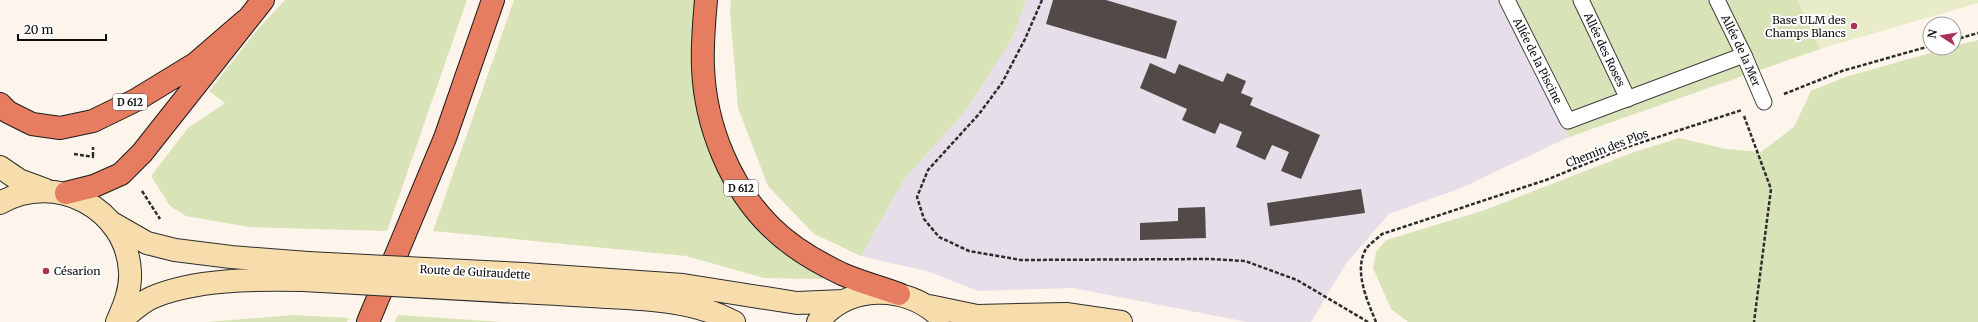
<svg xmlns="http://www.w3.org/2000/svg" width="1978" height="322" font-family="Merriweather,serif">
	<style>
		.industrial { fill: #e6dfe9 }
		.green { fill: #d9e3b8 }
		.pitch { fill: #e8ecc9 }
		.building { fill: #524a48 }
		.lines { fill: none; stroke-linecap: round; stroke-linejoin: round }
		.lane-casing { stroke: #3e3e3e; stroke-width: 17 }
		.secondary-casing { stroke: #2d2d2d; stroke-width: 24 }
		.highway-casing { stroke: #1c1c1c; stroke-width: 24 }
		.path { stroke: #2d2d2d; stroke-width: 2.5; stroke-dasharray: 4 2; stroke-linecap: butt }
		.lane { stroke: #fff; stroke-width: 15 }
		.secondary { stroke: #f7dcac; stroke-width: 22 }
		.highway { stroke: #e67c60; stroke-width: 22 }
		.secondary-bridge-casing { stroke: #2d2d2d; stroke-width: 24; stroke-linecap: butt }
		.secondary-bridge { stroke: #f7dcac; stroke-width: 22 }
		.poi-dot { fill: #ac3156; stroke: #fff; stroke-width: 1.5 }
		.labels { text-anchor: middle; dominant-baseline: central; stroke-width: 4; stroke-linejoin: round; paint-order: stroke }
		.shield { fill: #fff; stroke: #545454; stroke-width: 1 }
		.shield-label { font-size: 10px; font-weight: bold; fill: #0b0b0b }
		.poi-label { font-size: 11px; fill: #0b0b0b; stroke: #fff; text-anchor: end }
		.street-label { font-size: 11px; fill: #0b0b0b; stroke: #fff }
	</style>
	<rect width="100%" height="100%" fill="#fdf5eb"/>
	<path class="industrial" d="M1026,0H1500L1569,137L1461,188L1389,214L1345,265L1311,322H1247L1073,288L978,291L930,272L861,256L904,180L967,109L1013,37Z"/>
	<path class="green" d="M285,0H467L387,231L249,227L186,216L170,206L151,176L188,128L225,103L209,91L258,29Z
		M514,0H698L709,142L818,270L823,279L764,278L686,256L433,231Z
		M731,0H1026L1013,37L967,109L904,180L861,256L814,234L768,186L738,108L730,10Z
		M1500,0H1798L1820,49L1569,137Z
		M1978,40V322H1408L1391,309L1373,268L1376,252L1386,240L1485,210L1634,152L1679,138L1726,149L1761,152L1794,127L1811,91L1845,77L1948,48H1954V46Z
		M293,315L349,318L347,322H207Z
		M398,315L502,322H395Z"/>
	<path class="pitch" d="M1798,0H1978V3L1820,49Z"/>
	<path class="building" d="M1053,0H1106L1177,21L1166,59L1046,24Z
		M1150,63L1175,74L1179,64L1223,82L1227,73L1246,81L1241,93L1253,98L1250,105L1320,135L1301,179L1281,171L1289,152L1272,145L1265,160L1236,147L1242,132L1220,123L1215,134L1182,120L1187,109L1140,88Z
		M1361,189L1365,213L1270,226L1267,203Z
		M1205,207L1206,238L1140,240V223L1178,221V208Z"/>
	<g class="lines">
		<g class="lane-casing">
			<g id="lane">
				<path id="s1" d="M1507,0L1568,121L1744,55"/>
				<path id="s2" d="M1581,0L1628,99"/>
				<path id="s3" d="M1717,0L1744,55L1764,102"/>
			</g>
		</g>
		<g class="secondary-casing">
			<path id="secondary" d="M0,167L19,180L46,190
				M0,203C55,171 127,208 130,272C131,290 124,306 117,322
				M112,223L147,243L175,250L231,257L308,263
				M524,274L683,285L797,303L843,301
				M517,292C546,293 576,295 606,297C649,299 695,301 734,322
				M929,306L977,316L1066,314L1121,322
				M119,322C129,314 140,303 151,298C194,279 256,279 303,280
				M818,322C848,284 905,284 939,316"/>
		</g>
		<g class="highway-casing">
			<path id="highway" d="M706,0C704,22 702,45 703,67C705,125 730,187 771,227C791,247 817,262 842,274C860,282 880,287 899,294
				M0,104L8,112L32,124L60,128L93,121L136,100L195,64L246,20
				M66,193L94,186L121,174L142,153L263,0
				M368,322L445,138L493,0"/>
		</g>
		<path class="path" d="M1042,0L1025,39L1002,83L979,114L928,170L917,197L924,219L939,237L969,251L1021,260L1210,259L1245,261L1297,280L1368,322
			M1954,40L1978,33
			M1784,94L1842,71L1930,46
			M1744,116L1771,189L1754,322
			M74,154L94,157
			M93,156V147
			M142,191L160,219
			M1376,322C1368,302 1353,271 1366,249C1369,244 1377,239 1382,234L1546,180L1627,147L1742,110"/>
		<use href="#lane" class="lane"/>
		<use href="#secondary" class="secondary"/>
		<use href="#highway" class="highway"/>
		<g class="secondary-bridge-casing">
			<path id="secondary-bridge" d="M308,263L524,274
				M303,280L517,292"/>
		</g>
		<use href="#secondary-bridge" class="secondary-bridge"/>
	</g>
	<g class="poi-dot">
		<circle cx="1854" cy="26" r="4"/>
		<circle cx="46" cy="271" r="4"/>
	</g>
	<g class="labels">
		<g class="shield">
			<rect x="113" y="94" width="34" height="16" rx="3"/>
			<rect x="724" y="180" width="34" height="16" rx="3"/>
		</g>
		<g class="shield-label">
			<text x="130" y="102">D 612</text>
			<text x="741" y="188">D 612</text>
		</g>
		<g class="poi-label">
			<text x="1846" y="20">Base ULM des<tspan x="1846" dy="13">Champs Blancs</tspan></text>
			<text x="54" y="271" text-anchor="start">Césarion</text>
		</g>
		<g class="street-label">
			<text stroke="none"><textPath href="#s2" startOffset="55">Allée des Roses</textPath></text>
			<text stroke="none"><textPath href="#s3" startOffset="56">Allée de la Mer</textPath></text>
			<text stroke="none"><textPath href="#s1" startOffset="68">Allée de la Piscine</textPath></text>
			<text transform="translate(1607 148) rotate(-21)">Chemin des Plos</text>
			<text transform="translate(475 272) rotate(3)">Route de Guiraudette</text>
		</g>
	</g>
	<g transform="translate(1942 36) rotate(282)"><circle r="19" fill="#ffffff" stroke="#9d9d9d"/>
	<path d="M0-3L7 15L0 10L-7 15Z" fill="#ac3156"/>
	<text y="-6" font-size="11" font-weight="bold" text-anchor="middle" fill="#0b0b0b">N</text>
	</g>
	<path d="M18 34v6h88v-6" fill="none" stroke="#0b0b0b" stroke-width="2"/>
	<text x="24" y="34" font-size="12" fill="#0b0b0b" stroke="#ffffff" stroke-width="3" paint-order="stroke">20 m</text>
</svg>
